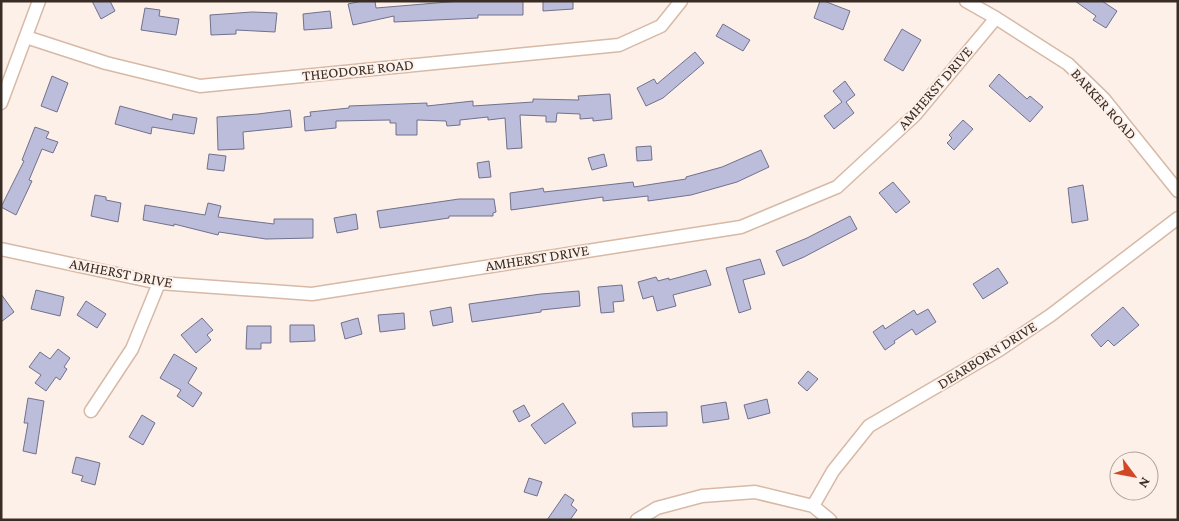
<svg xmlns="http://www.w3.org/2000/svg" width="1179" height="521" font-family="'Crimson Pro',serif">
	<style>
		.building { fill: #bcbcdb; stroke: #71718d }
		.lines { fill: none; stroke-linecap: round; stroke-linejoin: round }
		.minor-casing { stroke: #d7b9a6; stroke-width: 15 }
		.minor { stroke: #fff; stroke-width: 12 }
		.labels { text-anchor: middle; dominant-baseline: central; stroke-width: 4; stroke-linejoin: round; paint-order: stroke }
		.street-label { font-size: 15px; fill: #382c25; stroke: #fdf0e8 }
	</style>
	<rect width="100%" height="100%" fill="#fdf0e8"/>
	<path class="building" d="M92,1H110L115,11L101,19Z
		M362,1H375L376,8L460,1H523V15H478V18L394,22V16L353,25L348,4Z
		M543,1H573V9L543,11Z
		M820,1H824L850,11L843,30L814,18Z
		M1075,1H1102L1117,11L1106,28L1093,20L1096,16Z
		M145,8L160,10L159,16L179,19L176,35L141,30Z
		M330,11L332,28L304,30L303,14Z
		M252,12L277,13L275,32L236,30V34L211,35L210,15Z
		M723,24L750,40L743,51L716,36Z
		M902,29L921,40L903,71L884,60Z
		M695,52L704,63L663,98L646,106L637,88L654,79L657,84Z
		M999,74L1027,99L1030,96L1043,107L1030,122L989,86Z
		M52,76L68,83L57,112L41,106Z
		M845,81L855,95L846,102L854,113L834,129L824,116L842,102L833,91Z
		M610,94L612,119L593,121V118L580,119V114L557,113L556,122H546V116L520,115L522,148L507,149L505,118L488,120V117L460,120V125L447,126L446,121L417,120V135H396V123H390V120L336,121V128L305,131L304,117L311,116L310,112L349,108V106L427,103V106L473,101V106L533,102V99L579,100L578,96Z
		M120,106L172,120L173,114L197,118L194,134L152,127L151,134L115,124Z
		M290,110L292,127L243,132L244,149L218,150L217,117L258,114Z
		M963,120L973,129L954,150L947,143L952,138L949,135Z
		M35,127L49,132L46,138L58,142L53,153L42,149L29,180L32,181L16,215L1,207L24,161L22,160Z
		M651,146L652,160L637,161L636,147Z
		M761,150L769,167L737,182L691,195L648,201V196L603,201V197L511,210L510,193L539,189L543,188L544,192L633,182L634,187L686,179V177L722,167Z
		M209,154L226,156L224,171L207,169Z
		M604,154L607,166L592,170L588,158Z
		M489,161L491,177L479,178L477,163Z
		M893,182L910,202L896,213L879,193Z
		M1083,185L1088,220L1072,223L1068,188Z
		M95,195L106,197V200L121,203L118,222L91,216Z
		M459,199H494L496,212L493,213V216H449V218L380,228L377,211Z
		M208,203L221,206L218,217L274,224V219H313V238L266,239L219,232L218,235L174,224V226L143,220L145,205L205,215Z
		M356,214L358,229L337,233L334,218Z
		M850,216L857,229L804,257L783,266L776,251L807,238Z
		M760,259L765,274L743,280L751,309L739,313L726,268Z
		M998,268L1008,283L983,299L973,284Z
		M706,270L711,285L673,295L676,306L657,311L653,296L643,299L638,282L656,277L658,281L669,278V280Z
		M622,285L624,301L613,302L614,312L601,313L598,287Z
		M36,290L64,297L60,316L31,309Z
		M579,291L580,306L541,310V312L472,322L469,304L541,294Z
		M1,294L14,312L1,322Z
		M86,301L106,314L97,328L77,315Z
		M451,307L453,322L433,326L430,311Z
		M1123,307L1139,325L1114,346L1108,340L1101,347L1091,335Z
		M928,309L936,322L916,335L912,329L894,341L895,343L885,350L873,332L883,325L885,329L914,310L917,315Z
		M404,313L405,329L380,332L378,315Z
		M202,318L213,330L207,335L211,340L196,353L181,335Z
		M358,318L362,334L345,339L341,323Z
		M290,325H314L315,341L290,342Z
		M247,326H271V343H261V349H246Z
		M58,349L70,358L64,367L67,369L60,380L56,377L46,391L35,383L41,375L29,367L40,352L50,359Z
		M174,354L197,368L188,383L202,393L193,407L177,396L181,390L160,378Z
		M808,371L818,379L807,391L798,383Z
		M28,398L44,401L36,454L23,451L28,423H24Z
		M767,399L770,413L748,419L744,405Z
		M726,402L729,419L703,423L701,406Z
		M563,403L576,423L545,444L531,425Z
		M524,405L530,416L519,422L513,411Z
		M667,412V426L633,427L632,413Z
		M142,415L155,423L143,445L129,437Z
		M76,457L100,463L95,485L81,481L83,476L72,473Z
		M529,478L542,482L537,496L524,492Z
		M565,494L574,500L571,505L577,510L570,520H547Z"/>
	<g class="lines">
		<g class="minor-casing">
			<path id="minor" d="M966,1L996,18L1068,64L1104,99L1178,191
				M26,37L106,63L200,86L619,45L661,26L681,1
				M1,103L39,1
				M1,249L159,283L312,294L741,227L837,187L915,115L996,18
				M91,411L132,349L159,283
				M813,506L833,471L869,426L999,350L1051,315L1178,218
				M637,520L657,508L702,496L755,492L813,506L830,520"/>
		</g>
		<use href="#minor" class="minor"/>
	</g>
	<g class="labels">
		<g class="street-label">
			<text transform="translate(358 70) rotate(-6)">THEODORE ROAD</text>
			<text transform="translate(935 88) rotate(-49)">AMHERST DRIVE</text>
			<text transform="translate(1104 104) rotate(48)">BARKER ROAD</text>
			<text transform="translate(537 258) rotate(-9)">AMHERST DRIVE</text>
			<text transform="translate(121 273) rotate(11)">AMHERST DRIVE</text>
			<text transform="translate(987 355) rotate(-32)">DEARBORN DRIVE</text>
		</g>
	</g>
	<rect width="1179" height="521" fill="none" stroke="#382c25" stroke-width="5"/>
	<g transform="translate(1134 476) rotate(122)"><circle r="24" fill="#fdf0e8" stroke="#aea29a"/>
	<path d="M0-4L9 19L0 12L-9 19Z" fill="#d14825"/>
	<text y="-8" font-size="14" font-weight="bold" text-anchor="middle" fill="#382c25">N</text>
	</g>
</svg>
